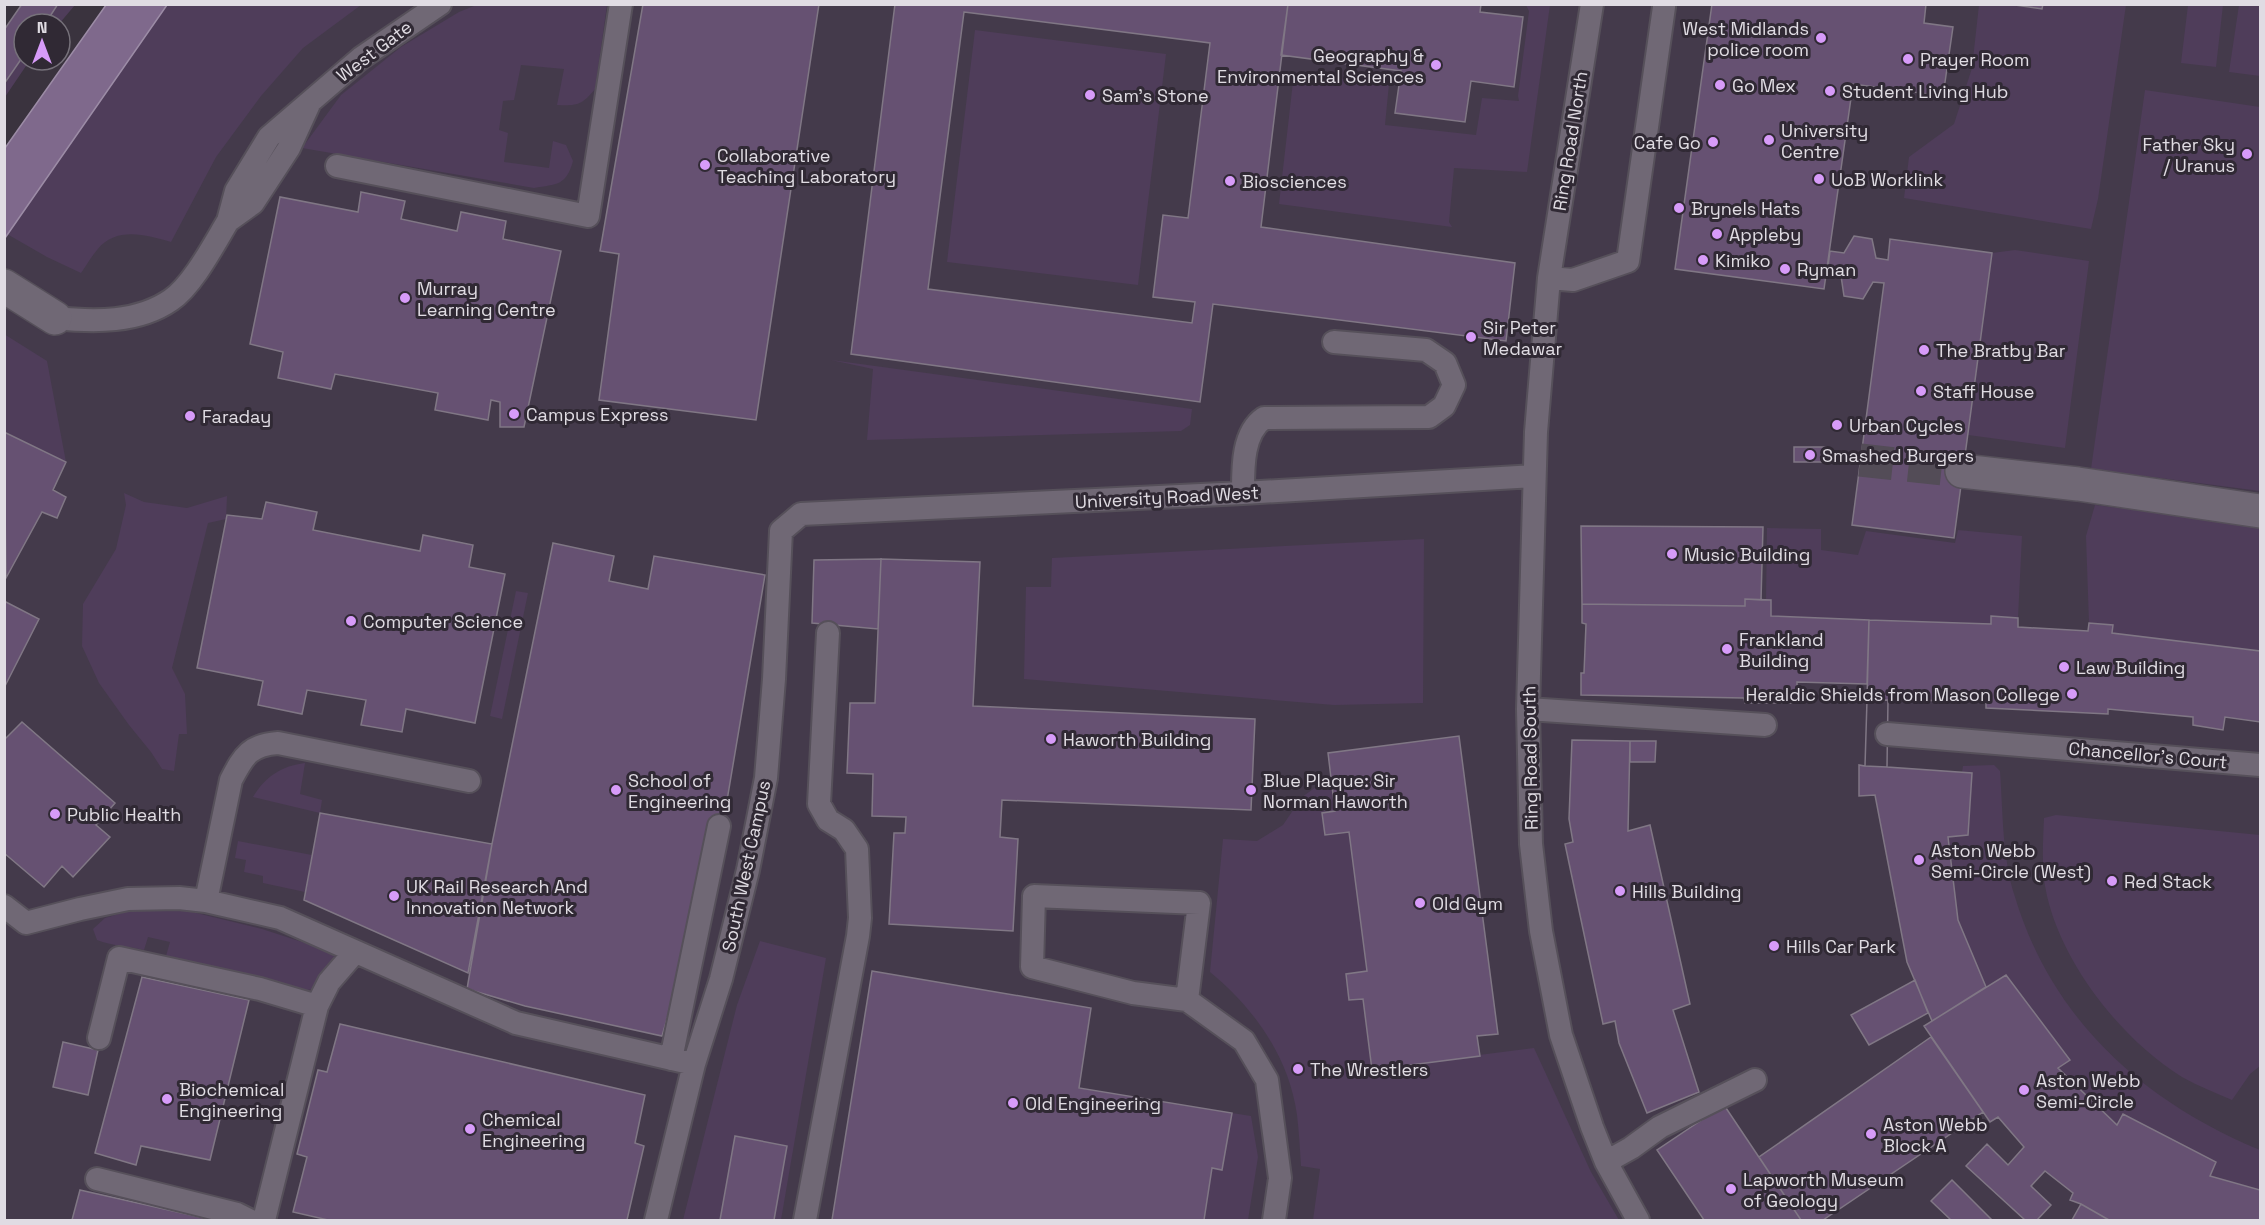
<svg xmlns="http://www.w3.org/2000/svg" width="2265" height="1225" font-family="'Space Grotesk',sans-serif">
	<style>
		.built { fill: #443a4b }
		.green { fill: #4f3d5a }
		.water { fill: #7f698c; stroke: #9c8ca6; stroke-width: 1.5 }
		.building { fill: #665172; stroke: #807785; stroke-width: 1.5; fill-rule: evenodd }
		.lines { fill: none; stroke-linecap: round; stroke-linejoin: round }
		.pedestrian-tunnel { stroke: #534c57; stroke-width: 33; stroke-dasharray: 33 16; stroke-linecap: butt }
		.service-casing { stroke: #56505a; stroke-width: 26 }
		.pedestrian-casing { stroke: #56505a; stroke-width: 36 }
		.minor-casing { stroke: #56505a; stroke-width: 36 }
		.service { stroke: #706875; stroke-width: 22 }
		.pedestrian { stroke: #706875; stroke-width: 33 }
		.minor { stroke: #706875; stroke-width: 33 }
		.poi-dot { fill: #d79bf9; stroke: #302934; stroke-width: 2 }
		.labels { text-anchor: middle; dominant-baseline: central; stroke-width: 6; stroke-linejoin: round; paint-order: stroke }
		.poi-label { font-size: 18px; fill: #e0dce3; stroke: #302934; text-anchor: start }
		.street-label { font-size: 18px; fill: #e0dce3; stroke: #302934 }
	</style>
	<rect width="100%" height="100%" fill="#3a333e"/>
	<path class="built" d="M167,5H2260V1220H5V238Z"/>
	<path class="green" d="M479,4L607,5L595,89C582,105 577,106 557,105L564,69L521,65L514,100L503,101L499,130L508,133L504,162L549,168L553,141L566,145L573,161C566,186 557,184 534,188L302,148L341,95L401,47L459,12Z
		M58,5H75L59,24H45Z
		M167,5H361L303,48L261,96L216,157L171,242C146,235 116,226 97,250C91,257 86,266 81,273L47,257L7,234Z
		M1526,5H1550L1527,172L1454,168L1449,222L1452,227L1279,204L1294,73L1389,84L1385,125L1476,135L1482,98L1519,101L1518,96L1529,11Z
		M1979,5H2008L2041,9L2043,5H2126L2098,199L2091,229L1904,198L1909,157L1954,124L1972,68Z
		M2188,5H2223L2216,67L2181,63Z
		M2239,5H2260V76L2229,72Z
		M975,30L1166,54L1138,285L947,262Z
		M24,55V60H30L5,97V84Z
		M2145,90L2260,107V491L2091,469Z
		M2015,250L2089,261L2065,448L1968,435L1992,253Z
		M4,334L47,361L66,462L5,432Z
		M831,360L1192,409L1190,425L1181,431L867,440L873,369Z
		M124,493L144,502L187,508L227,496L226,519L208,523L172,668L185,694L187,734H179L174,771L162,769L151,752L129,725L99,683L82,646L83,604L116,549L126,505Z
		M2095,505L2260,526V651L2112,633L2113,625L2089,623L2086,536Z
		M1767,528L1821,529V550L1858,555L1866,531L1955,543L1958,530L2022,536L2018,618L1991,617V624L1771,616V600H1766Z
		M1424,539L1423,703L1334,705L1024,679L1026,587H1051L1052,558Z
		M516,591L528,593L502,719L490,716Z
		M305,763L300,794L322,800L320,813L253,797C265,777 281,766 305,763Z
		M1994,765L2000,771C2003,812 2002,857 2015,897C2052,1020 2144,1102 2260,1150V1190L2210,1176L2216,1162L2124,1115L2117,1125L2058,1068L2070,1060L2006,975L1986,987L1958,920L1948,837L1968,835L1972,774L1962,772L1963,766Z
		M1333,775L1351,830L1370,973L1365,997L1479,1055L1534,1048L1591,1172L1619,1220H1313L1320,1169L1301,1166C1300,1149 1299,1132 1297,1115C1289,1057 1254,1008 1210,972L1223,839L1257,841L1283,825L1302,797Z
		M2056,815L2260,835V1066L2250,1074L2232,1100C2216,1093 2198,1086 2182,1077C2122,1040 2063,965 2047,896C2041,871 2043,843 2044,818Z
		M238,841L312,855L305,892L263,883V876L244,872L246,860L235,858Z
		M132,910H184L262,929L336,953V962L313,989L302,991L166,956L170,942L148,937L144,950C128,946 112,946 97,940L93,929L105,918Z
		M760,941L826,958L781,1220H683L737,1005Z
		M1232,1113L1251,1116L1258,1157L1248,1220H1204L1212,1168L1222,1169Z"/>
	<path class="water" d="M106,5H167L5,238V148Z"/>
	<path class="building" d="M22,4H58L45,24H24V55L4,84V30Z
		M643,4H819L756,420L599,400L619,254L600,251Z
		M895,4H1288L1261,227L1515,263L1506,341L1213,304L1200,402L851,354ZM964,12L1210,43L1188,218L1163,215L1153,297L1195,302L1192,323L928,289Z
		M1288,4H1481L1480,12L1523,17L1514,87L1471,81L1465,122L1395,113L1401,71L1281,55Z
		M1712,4H1926L1924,23L1953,27L1943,96L1853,84L1824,289L1675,269Z
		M2008,4H2043L2042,9Z
		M361,192L405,201L401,219L457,231L461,212L506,221L503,239L561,251L524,427H500V402L491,400L488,420L435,410L438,393L335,374L331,389L278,378L283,352L250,344L280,197L358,212Z
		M1854,236L1872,239L1876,258L1888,260L1890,239L1992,253L1954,538L1852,525L1884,283L1873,282L1863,299L1844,296L1841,276L1827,274L1830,251L1844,253Z
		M4,432L66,462L53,490L66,497L57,518L42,512L6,578Z
		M1794,447H1827L1825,462H1794Z
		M266,502L317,512L313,530L420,551L423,535L473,545L469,567L505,574L475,723L406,709L402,732L361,725L366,700L307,690L302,714L258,705L263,681L197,668L227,515L262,519Z
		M1581,526L1763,527L1761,600L1745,599V606L1582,604Z
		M553,543L614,556L609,581L648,589L654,556L765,575L721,836L662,1036L525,1006L467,989L492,844Z
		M881,559L980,562L973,706L1255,719L1251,810L1002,800L1000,837L1018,839L1013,931L889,924L894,833H905L906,817L872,816L873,774L847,773L850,703H875Z
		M881,559L878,629L812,623L814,560Z
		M1745,599L1771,600V616L1869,620L1867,684L1797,682V703H1745L1744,698L1581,695V673H1584L1586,624L1582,623V604L1745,606Z
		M4,601L39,619L4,688Z
		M1991,616L2018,618V627L2088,631L2089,623L2113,625L2112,633L2260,651V722L2225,717L2223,730L2193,725V717L2108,709V714L1986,708V701L1867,700L1869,620L1991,624Z
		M1867,700H1888L1887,767L1972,773L1968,835L1948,837L1958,920L1986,987L1932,1021L1907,962L1875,795L1859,796V765L1865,766Z
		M1867,700H1888L1887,767L1865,766Z
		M22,722L115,803L96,825L110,837L73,877L62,866L44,887L4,853V740Z
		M1459,736L1498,1034L1477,1036L1480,1056L1372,1070L1363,999L1349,1000L1346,974L1367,971L1349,832L1325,835L1322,813L1335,811L1328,753Z
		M1572,740L1630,741L1628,831L1650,825L1690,1004L1673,1010L1699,1092L1647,1113L1619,1043L1615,1021L1603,1024L1565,844L1573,842L1569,819Z
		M1630,741H1656L1655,762H1630Z
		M320,813L492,844L468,973L304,900Z
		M872,971L1091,1008L1079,1088L1232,1113L1222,1170L1212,1168L1204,1220H832Z
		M2006,975L2070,1060L2058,1068L2117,1125L2123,1114L2216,1162L2210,1176L2260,1190V1220H2109L2081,1204L2070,1200L2073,1193L2045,1171L2031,1186L2051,1205L2037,1220H2025L1966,1166L1987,1144L2008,1165L2024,1147L1998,1117L1990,1122L1924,1026Z
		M142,977L249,1000L210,1160L141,1146L136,1165L95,1153Z
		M1915,980L1928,1013L1869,1045L1851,1015Z
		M340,1024L645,1095L635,1143L644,1146L627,1220H328L293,1212L307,1157L297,1154L318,1070L327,1072Z
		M1931,1037L1983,1112L1823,1220H1801L1759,1157Z
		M63,1042L98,1050L88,1095L53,1087Z
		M1724,1105L1801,1220H1704L1657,1150Z
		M735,1136L787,1146L774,1220H720Z
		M1952,1180L1992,1220H1951L1931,1201Z
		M80,1190L213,1220H72Z
		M2081,1204L2109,1220H2072Z"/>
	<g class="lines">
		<path class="pedestrian-tunnel" d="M1860,460L1962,471"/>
		<g class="service-casing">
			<path id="service" d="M1592,4L1549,278L1536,432L1528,709L1531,844L1541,931L1561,1035L1592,1127L1606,1162L1638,1220
				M310,102L289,148L253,203L228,221L236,191L269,137L361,58L440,4
				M337,166L588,216L621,4
				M1549,278L1573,280L1628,261L1664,7
				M55,318C94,322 138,323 171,300C193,285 214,244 228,221
				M1243,493C1243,469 1242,433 1264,418L1429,417L1444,406L1454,385L1445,363L1426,350L1334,342
				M1528,709L1765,725
				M1887,734L2260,765
				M206,901L231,780C244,755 250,745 278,743L469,781
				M4,906L26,923L80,909L128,899L179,898L206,901L280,918L516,1023L694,1064
				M1187,1000L1199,903L1034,896L1032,967L1133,993L1187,1000L1244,1041L1267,1080L1280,1178L1274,1220
				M99,1038L119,958L260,989L317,1006
				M671,1059L719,826
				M1606,1162L1631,1148L1660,1127L1755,1080
				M97,1179L237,1214L249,1220
				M264,1220L317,1006L329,982L355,952
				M656,1220L694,1064L721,979L748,870L766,778L774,679L781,531L801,514L1243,493L1533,476
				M805,1220L858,936L860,918L857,849L844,830L828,820L819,804L828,633"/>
		</g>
		<g class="pedestrian-casing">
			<path id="pedestrian" d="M1962,471L2078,484L2260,511"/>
		</g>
		<g class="minor-casing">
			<path id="minor" d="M4,286L55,318"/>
		</g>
		<use href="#service" class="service"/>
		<use href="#pedestrian" class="pedestrian"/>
		<use href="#minor" class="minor"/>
	</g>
	<g class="poi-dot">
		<circle cx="1821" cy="38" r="6"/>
		<circle cx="1908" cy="59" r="6"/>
		<circle cx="1436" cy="65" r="6"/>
		<circle cx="1720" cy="85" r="6"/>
		<circle cx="1830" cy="91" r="6"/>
		<circle cx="1090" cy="95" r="6"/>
		<circle cx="1769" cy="140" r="6"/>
		<circle cx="1713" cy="142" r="6"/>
		<circle cx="2247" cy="154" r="6"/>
		<circle cx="705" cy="165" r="6"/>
		<circle cx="1819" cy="179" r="6"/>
		<circle cx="1230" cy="181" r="6"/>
		<circle cx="1679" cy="208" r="6"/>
		<circle cx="1717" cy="234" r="6"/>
		<circle cx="1703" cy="260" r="6"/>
		<circle cx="1785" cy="269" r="6"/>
		<circle cx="405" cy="298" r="6"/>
		<circle cx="1471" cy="337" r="6"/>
		<circle cx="1924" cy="350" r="6"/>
		<circle cx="1921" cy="391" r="6"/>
		<circle cx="514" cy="414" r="6"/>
		<circle cx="190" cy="416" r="6"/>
		<circle cx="1837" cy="425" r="6"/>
		<circle cx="1810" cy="455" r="6"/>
		<circle cx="1672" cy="554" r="6"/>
		<circle cx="351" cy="621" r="6"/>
		<circle cx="1727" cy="649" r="6"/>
		<circle cx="2064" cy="667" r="6"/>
		<circle cx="2072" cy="694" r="6"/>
		<circle cx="1051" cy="739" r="6"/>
		<circle cx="616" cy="790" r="6"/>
		<circle cx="1251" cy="790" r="6"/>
		<circle cx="55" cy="814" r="6"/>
		<circle cx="1919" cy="860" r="6"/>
		<circle cx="2112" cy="881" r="6"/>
		<circle cx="1620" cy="891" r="6"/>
		<circle cx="394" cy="896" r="6"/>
		<circle cx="1420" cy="903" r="6"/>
		<circle cx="1774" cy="946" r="6"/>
		<circle cx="1298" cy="1069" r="6"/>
		<circle cx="2024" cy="1090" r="6"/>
		<circle cx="167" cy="1099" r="6"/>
		<circle cx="1013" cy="1103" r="6"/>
		<circle cx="470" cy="1129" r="6"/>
		<circle cx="1871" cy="1134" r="6"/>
		<circle cx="1731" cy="1189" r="6"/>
	</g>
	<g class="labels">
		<g class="poi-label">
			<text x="1809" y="28" text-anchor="end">West Midlands<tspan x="1809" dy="21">police room</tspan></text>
			<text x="1424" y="55" text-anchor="end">Geography &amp;<tspan x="1424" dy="21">Environmental Sciences</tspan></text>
			<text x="1920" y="59">Prayer Room</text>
			<text x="1732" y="85">Go Mex</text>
			<text x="1842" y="91">Student Living Hub</text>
			<text x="1102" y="95">Sam's Stone</text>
			<text x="1781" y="130">University<tspan x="1781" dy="21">Centre</tspan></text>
			<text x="1701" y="142" text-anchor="end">Cafe Go</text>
			<text x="2235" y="144" text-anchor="end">Father Sky<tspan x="2235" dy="21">/ Uranus</tspan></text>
			<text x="717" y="155">Collaborative<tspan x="717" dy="21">Teaching Laboratory</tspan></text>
			<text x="1831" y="179">UoB Worklink</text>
			<text x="1242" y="181">Biosciences</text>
			<text x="1691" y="208">Brynels Hats</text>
			<text x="1729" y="234">Appleby</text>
			<text x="1715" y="260">Kimiko</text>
			<text x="1797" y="269">Ryman</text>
			<text x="417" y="288">Murray<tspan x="417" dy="21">Learning Centre</tspan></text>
			<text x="1483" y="327">Sir Peter<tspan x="1483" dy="21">Medawar</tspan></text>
			<text x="1936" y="350">The Bratby Bar</text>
			<text x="1933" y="391">Staff House</text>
			<text x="526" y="414">Campus Express</text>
			<text x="202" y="416">Faraday</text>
			<text x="1849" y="425">Urban Cycles</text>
			<text x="1822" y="455">Smashed Burgers</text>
			<text x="1684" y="554">Music Building</text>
			<text x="363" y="621">Computer Science</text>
			<text x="1739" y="639">Frankland<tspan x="1739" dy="21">Building</tspan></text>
			<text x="2076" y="667">Law Building</text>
			<text x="2060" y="694" text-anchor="end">Heraldic Shields from Mason College</text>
			<text x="1063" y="739">Haworth Building</text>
			<text x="628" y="780">School of<tspan x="628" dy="21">Engineering</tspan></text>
			<text x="1263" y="780">Blue Plaque: Sir<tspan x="1263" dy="21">Norman Haworth</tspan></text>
			<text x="67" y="814">Public Health</text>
			<text x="1931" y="850">Aston Webb<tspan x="1931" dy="21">Semi-Circle (West)</tspan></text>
			<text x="2124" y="881">Red Stack</text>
			<text x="406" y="886">UK Rail Research And<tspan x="406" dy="21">Innovation Network</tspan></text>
			<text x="1632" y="891">Hills Building</text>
			<text x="1432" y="903">Old Gym</text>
			<text x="1786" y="946">Hills Car Park</text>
			<text x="1310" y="1069">The Wrestlers</text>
			<text x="2036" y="1080">Aston Webb<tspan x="2036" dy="21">Semi-Circle</tspan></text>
			<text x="179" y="1089">Biochemical<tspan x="179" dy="21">Engineering</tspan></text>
			<text x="1025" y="1103">Old Engineering</text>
			<text x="482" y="1119">Chemical<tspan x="482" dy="21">Engineering</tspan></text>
			<text x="1883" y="1124">Aston Webb<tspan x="1883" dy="21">Block A</tspan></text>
			<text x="1743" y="1179">Lapworth Museum<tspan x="1743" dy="21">of Geology</tspan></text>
		</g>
		<g class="street-label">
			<text transform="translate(374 51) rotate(-37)">West Gate</text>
			<text transform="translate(1570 141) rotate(-81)">Ring Road North</text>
			<text transform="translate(1167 497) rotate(-3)">University Road West</text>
			<text transform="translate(2148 755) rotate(5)">Chancellor's Court</text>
			<text transform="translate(1530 758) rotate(-91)">Ring Road South</text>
			<text transform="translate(746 866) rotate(-78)">South West Campus</text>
		</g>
	</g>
	<rect width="2265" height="1225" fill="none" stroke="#e0dce3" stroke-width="12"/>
	<g transform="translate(42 42)"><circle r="28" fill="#302934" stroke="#76717a" stroke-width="1.5"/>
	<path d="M0-4.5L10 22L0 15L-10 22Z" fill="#d79bf9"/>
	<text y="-9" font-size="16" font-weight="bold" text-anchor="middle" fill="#e0dce3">N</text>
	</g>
</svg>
